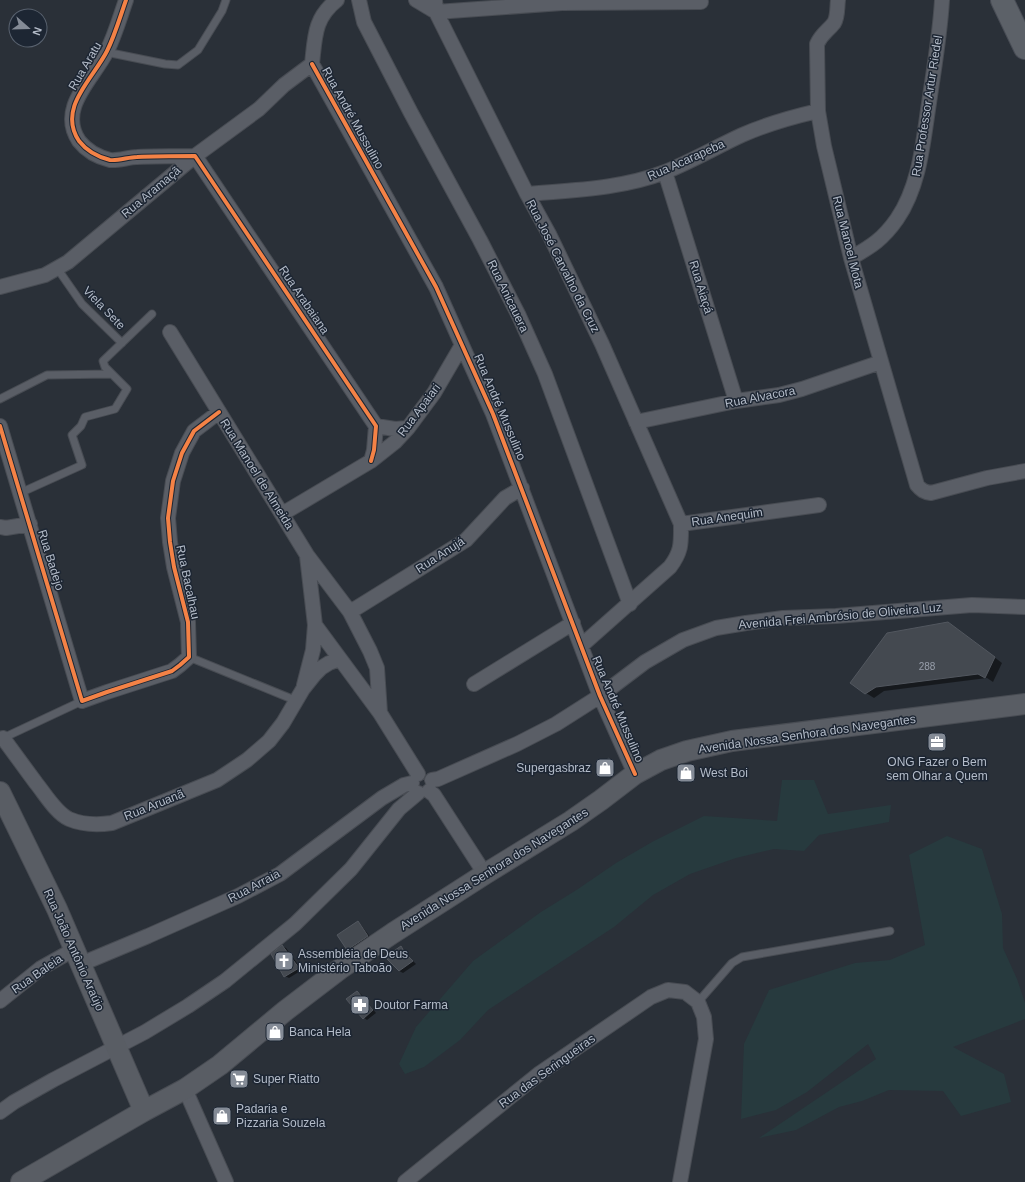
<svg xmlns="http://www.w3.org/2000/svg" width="1025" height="1182" font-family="Arial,sans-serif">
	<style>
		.green { fill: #273a3e }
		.shadow { fill: #0007 }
		.building { fill: #444950; stroke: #52575f }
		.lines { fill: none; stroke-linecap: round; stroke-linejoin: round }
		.lane-casing { stroke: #484c53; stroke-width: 9 }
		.street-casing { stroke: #484c53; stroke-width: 16 }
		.secondary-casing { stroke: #484c53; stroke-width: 22 }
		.primary-casing { stroke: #484c55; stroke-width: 24 }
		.lane { stroke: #5a5e66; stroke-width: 7 }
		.street { stroke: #5a5e66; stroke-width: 14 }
		.secondary { stroke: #595d64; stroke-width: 20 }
		.primary { stroke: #5c6168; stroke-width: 22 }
		.cycleway-casing { stroke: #1d2633; stroke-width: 6 }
		.cycleway { stroke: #f48246; stroke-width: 4 }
		.labels { text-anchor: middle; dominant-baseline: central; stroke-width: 3; stroke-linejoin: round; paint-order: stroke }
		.number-label { font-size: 10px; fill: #989fab }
		.street-label { font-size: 12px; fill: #b4bcc9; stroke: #1d2633 }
		.poi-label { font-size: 12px; fill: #b4bcc9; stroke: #1d2633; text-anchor: start }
	</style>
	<rect width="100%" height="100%" fill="#2a3038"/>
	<path class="green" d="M782,780H814L828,814L891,805L889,822L819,835L804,851L774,849L736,858L690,874L653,895L614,927L488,1010L460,1040L424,1067L405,1074L399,1064L416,1027L473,961L541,912L578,889L616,863L652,842L704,816L777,821Z
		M947,836L982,849L1002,914L1003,948L1017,979L1025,1003V1019L953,1047L1004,1074L1011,1102L961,1116L943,1091L889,1090L862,1101L839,1107L796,1130L759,1138L876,1059L868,1044L807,1092L776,1110L741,1119L744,1044L769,990L855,963L890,960L925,945L909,855Z"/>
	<path class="shadow" d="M956,628L1002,663L993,682L987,678L884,691L874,698L866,693Z
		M609,760L614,766L606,772L605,771Z
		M358,923L361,925L371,938L352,951L348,949Z
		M282,946L286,948L302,970L289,978L285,976Z
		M401,947L404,950L408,956L416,964L403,973L399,971Z
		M357,992L361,994L376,1013L367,1020L364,1018Z"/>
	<path class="building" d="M948,622L995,657L985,678L978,674L876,687L865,694L850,683L887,633Z
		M609,758L613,765L604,772L599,765Z
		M358,921L368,936L347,950L337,935Z
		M282,945L299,968L284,977L271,954Z
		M401,946L405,953L413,961L399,971L385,957Z
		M357,991L373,1010L363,1019L346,999Z"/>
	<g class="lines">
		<g class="lane-casing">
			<path id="lane" d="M106,52L165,64L178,65L198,50L222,11L226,0
				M57,268L82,304L122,343
				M0,399L47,375L111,374
				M20,493L82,465L72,435L81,426L85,417L115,409L127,389L105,367L103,361L152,314
				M189,657L297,701
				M1,739L82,701
				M698,1002L732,963L742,957L890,931"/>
		</g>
		<g class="street-casing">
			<path id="street" d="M126,0C120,17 115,35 107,51C93,79 57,108 79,141C86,150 98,157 110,160C118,161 129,157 137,157C156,156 176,156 195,156L376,426L374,450L371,461
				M359,0L364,22L411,113L480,240L519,316L545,374L630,604
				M416,0L436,12
				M435,0L436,12L527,194L549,234L602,344L681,524
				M838,0C837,7 838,17 834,23C828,31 822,33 817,44L818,111L824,146L851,258L917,485C921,490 924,492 931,493L987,478L1025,471
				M436,12L562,3L701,2
				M312,64L436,287L462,345L493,414L600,696L635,774
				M665,172L736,401
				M527,194C573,190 621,189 665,172C692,161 716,147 742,135C767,124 792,117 818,111
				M851,258C872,246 883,239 897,219C920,185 923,142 929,103C934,68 940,35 942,0
				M0,287L45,275L68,262L195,156L259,109L284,85L312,64C315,37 314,18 337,0
				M170,332L307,555L350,612L370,651L377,668L380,713
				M636,422L736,401L779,395L802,389L881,362
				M0,426L82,701L107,692L172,671L180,665L189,657L188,622L174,567L170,542L168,518L173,481L182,453L194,431L219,412
				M376,426L395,429L408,428
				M282,514L371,461L395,442L408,428L434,393L462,345
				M0,527L6,528L30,524
				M307,556L315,625L380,713L418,774
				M350,612L466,540L505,498L522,488
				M581,646L670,567C682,551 681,543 681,524L819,505
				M474,684L573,623
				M304,685L313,650L315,625
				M3,738C14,753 25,768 36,783C45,794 56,813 69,819C83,825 98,825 112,823L217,780L247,760L269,741L283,723L303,689L315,674L321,668L329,663L340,659
				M432,780L438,779L517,744L556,724L600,696L645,662L683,640L716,628L746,623L783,618L836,616L972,605L1025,607
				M429,791L434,795L485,874
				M81,964L148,936L238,896L280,874L382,798L404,785L412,783
				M0,1001L41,968L75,949
				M185,1089L226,1182
				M0,1112L14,1102L53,1080L145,1032L188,1006L225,981L295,924L351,869L399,809L418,793
				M405,1182L540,1073L651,997L668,990L685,992L698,1002L704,1017L706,1039L680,1182"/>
		</g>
		<g class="secondary-casing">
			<path id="secondary" d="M0,792L57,909L144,1111
				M21,1182L144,1111L185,1089L220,1065L285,1011L340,969L393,933L485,874L571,821L601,800L635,774L661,760L687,751L732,741L1025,704"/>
		</g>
		<g class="primary-casing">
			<path id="primary" d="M1002,0L1025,48"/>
		</g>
		<use href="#lane" class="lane"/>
		<use href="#street" class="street"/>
		<use href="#secondary" class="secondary"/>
		<use href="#primary" class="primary"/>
		<g class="cycleway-casing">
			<path id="cycleway" d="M126,0C120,17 115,35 107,51C93,79 57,108 79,141C86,150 98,157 110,160C118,161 129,157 137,157C156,156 176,156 195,156L376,426L374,450L371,461
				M312,64L436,287L462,345L493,414L600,696L635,774
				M0,426L82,701L107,692L172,671L180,665L189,657L188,622L174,567L170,542L168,518L173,481L182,453L194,431L219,412"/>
		</g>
		<use href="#cycleway" class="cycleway"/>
	</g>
	<defs>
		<g id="office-square" transform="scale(1)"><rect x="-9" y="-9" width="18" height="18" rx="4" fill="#848b96" stroke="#1d2633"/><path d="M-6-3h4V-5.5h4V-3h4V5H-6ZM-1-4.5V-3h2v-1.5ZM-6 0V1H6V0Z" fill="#fff"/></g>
		<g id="shop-square" transform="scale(1)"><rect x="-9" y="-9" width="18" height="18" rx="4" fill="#848b96" stroke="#1d2633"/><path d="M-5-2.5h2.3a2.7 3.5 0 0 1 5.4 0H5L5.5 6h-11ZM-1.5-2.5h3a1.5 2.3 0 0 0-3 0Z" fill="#fff"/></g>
		<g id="church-square" transform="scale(1)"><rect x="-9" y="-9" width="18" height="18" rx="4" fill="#848b96" stroke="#1d2633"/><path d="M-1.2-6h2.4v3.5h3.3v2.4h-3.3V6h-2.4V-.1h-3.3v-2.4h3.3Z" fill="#fff"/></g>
		<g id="pharmacy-square" transform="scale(1)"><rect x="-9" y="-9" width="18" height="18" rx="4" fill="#848b96" stroke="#1d2633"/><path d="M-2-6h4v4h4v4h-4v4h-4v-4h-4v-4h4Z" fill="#fff"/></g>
		<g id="supermarket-square" transform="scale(1)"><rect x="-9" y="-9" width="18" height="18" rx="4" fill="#848b96" stroke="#1d2633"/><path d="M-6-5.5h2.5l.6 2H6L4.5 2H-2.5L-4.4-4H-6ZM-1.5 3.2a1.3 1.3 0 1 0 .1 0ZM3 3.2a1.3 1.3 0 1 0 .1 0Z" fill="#fff"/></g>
	</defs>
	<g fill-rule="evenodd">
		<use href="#office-square" x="937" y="742"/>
		<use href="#shop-square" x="605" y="768"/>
		<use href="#shop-square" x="686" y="773"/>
		<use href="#church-square" x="284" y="961"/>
		<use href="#pharmacy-square" x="360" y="1005"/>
		<use href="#shop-square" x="275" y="1032"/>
		<use href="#supermarket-square" x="239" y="1079"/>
		<use href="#shop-square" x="222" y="1116"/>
	</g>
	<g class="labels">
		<g class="number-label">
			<text x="927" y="666">288</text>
		</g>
		<g class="street-label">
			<text transform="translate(85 66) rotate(-60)">Rua Aratu</text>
			<text transform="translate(927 106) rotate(-81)">Rua Professor Artur Riedel</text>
			<text transform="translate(353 118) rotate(61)">Rua André Mussulino</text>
			<text transform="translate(686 160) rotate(-24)">Rua Acarapeba</text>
			<text transform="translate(151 192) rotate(-40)">Rua Aramaçã</text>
			<text transform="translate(848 242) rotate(76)">Rua Manoel Mota</text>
			<text transform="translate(563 266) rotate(63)">Rua José Carvalho da Cruz</text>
			<text transform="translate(701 287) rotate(73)">Rua Aiaçá</text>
			<text transform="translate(508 296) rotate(64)">Rua Anicauera</text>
			<text transform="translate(304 300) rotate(56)">Rua Arabaiana</text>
			<text transform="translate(104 308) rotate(46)">Viela Sete</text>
			<text transform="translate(760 397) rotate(-11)">Rua Alvacora</text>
			<text transform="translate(500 407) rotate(67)">Rua André Mussulino</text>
			<text transform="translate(419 410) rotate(-53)">Rua Apaiari</text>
			<text transform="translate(257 474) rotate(58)">Rua Manoel de Almeida</text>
			<text transform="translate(727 517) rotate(-8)">Rua Anequim</text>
			<text transform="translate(440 555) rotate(-33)">Rua Anujá</text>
			<text transform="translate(51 560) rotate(73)">Rua Badejo</text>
			<text transform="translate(188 582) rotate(78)">Rua Bacalhau</text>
			<text transform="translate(840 616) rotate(-5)">Avenida Frei Ambrósio de Oliveira Luz</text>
			<text transform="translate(618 709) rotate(67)">Rua André Mussulino</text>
			<text transform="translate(807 734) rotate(-8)">Avenida Nossa Senhora dos Navegantes</text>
			<text transform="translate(154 805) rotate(-22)">Rua Aruanã</text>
			<text transform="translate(494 869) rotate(-32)">Avenida Nossa Senhora dos Navegantes</text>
			<text transform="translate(254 886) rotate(-28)">Rua Arraia</text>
			<text transform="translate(74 950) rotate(66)">Rua João Antônio Araújo</text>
			<text transform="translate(37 974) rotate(-35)">Rua Baleia</text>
			<text transform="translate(547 1071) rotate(-36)">Rua das Seringueiras</text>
		</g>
		<g class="poi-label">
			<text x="937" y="762" text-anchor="middle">ONG Fazer o Bem<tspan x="937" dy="14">sem Olhar a Quem</tspan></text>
			<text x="591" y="768" text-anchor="end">Supergasbraz</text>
			<text x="700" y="773">West Boi</text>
			<text x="298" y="954">Assembléia de Deus<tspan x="298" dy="14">Ministério Taboão</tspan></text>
			<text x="374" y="1005">Doutor Farma</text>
			<text x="289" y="1032">Banca Hela</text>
			<text x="253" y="1079">Super Riatto</text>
			<text x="236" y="1109">Padaria e<tspan x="236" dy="14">Pizzaria Souzela</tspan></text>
		</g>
	</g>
	<g transform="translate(28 28) rotate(110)"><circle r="19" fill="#1d2633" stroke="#59626f"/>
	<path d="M0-3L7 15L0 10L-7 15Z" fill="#848b96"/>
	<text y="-6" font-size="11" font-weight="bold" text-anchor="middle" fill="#b4bcc9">N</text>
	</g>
</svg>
